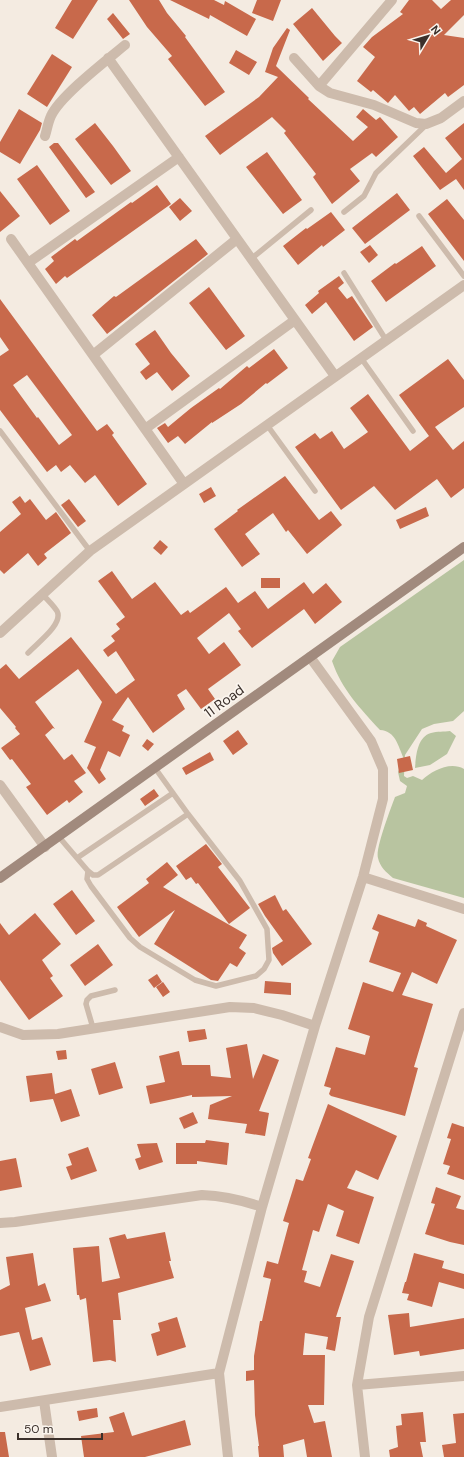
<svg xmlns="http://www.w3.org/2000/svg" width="464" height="1457" font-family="'DM Sans',sans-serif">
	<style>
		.green { fill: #b8c4a0 }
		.building { fill: #c8694b; fill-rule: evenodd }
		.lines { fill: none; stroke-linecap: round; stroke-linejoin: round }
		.lane { stroke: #cdbbac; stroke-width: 5.5 }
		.street { stroke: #cdbbac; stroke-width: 10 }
		.secondary { stroke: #a18a7d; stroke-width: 10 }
		.labels { text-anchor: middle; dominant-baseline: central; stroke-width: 3.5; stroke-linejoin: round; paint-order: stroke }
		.street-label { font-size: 14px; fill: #3b302b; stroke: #fbf5ee }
	</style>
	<rect width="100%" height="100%" fill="#f4ebe1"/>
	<path class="green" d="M464,560V711L453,721L434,724L422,729L405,755L404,776L407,778L413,776L422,780C432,771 450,761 464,769V898L393,878C386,872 380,867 378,858C375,849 391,808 395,797L405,793L407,786L400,781L398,772L404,759C398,746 396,731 380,730C360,708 342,690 332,661L340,647Z
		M450,731L456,736L447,754L430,765L415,768C416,756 417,737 431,733C437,731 444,732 450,731Z"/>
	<path class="building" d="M72,0H98L73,39L55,28Z
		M129,0H159L167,13L186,36L185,37L225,92L205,106L168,59L172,56L147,27Z
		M170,0H214L224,5L225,1L256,19L247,36L210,15L209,19Z
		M257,0H281L273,21L252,13Z
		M409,0H432L441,9L451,0H464V15L444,35L464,38V85L448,97L445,93L420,114L414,107L409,111L395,95L388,103L373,90L371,92L357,81L375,57L363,47L372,37L403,14L400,12Z
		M312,8L335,36L342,43L323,61L293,24Z
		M113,13L130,34L123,39L107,19Z
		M287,28L290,30L276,66L309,98L308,99L353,141L368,127L356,117L363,109L376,120L380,117L398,137L376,157L372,153L350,169L360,181L332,204L313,177L316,174L284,133L286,131L272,117L220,155L205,136L259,97L278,77L265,72L273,48Z
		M236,50L257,62L249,75L229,63Z
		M52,54L72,67L47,107L27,94Z
		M19,109L42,123L40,130L20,164L0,152V142Z
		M95,123L113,146L131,171L111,185L75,139Z
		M464,123V190L456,179L440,190L413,156L424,147L446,173L462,159L445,138Z
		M54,143H58L95,192L86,198L49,147Z
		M267,152L302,200L283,214L246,167Z
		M37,165L70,211L50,225L17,179Z
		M157,185L171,204L67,278L65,276L56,284L45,269L54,261L51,257L75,239L77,241L131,202L132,203Z
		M0,191L20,216L0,232Z
		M397,193L410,210L365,244L352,228Z
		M180,198L192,211L180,221L169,207Z
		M447,199L464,220V261L428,214Z
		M331,212L345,230L323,247L322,245L298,265L283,246L306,228L307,229Z
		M196,239L208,254L107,334L92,315L114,296L116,297Z
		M370,245L378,255L369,263L360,252Z
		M422,246L436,266L386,302L371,281L395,263L396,264Z
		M339,276L344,283L338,288L347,299L352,296L373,327L354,341L326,302L312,314L305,305L319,293L318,291Z
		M209,287L245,336L226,350L189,303Z
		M0,299L97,431L107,424L114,433L112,435L147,484L118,506L95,475L85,483L70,465L61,472L56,465L47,472L0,410V356L9,350L0,337ZM27,375L72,435L59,445L38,417L37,418L13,385Z
		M155,330L171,353L190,376L172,391L157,372L146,380L140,372L150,364L135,344Z
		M274,349L288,368L267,384L266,383L241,404L212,423V422L185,444L178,436L168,443L157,428L165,423L168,427L191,408L219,388L220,389L247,366L249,368Z
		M448,359L464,380V407L435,427L453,450L464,441V488L451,498L437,479L395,510L374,486L341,510L295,447L315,433L320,439L332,431L344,449L368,432L350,408L368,394L410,451L429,436L399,395Z
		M285,476L319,520L331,511L342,525L307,554L288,530L286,532L273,513L245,534L260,554L242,567L214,529L238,511L237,510Z
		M211,487L216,496L204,503L199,494Z
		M20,496L25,503L30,499L46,520L56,512L71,533L44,554L47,558L38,566L28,553L4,574L0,570V532L21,514L12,502Z
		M69,499L86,521L78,527L61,505Z
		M426,507L429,516L400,529L396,520Z
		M160,540L168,547L161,555L153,548Z
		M112,571L132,599L155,582L181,615L188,610L190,613L226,587L238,603L255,591L268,609L304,582L313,594L326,583L342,602L315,624L304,609L252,648L238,631L241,629L229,613L197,638L209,654L224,642L241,665L208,689L215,699L201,709L186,689L177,695L185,709L153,733L128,697L112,720L124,726L122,731L130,735L120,757L108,751L100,770L106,779L99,784L87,768L96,747L84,742L102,702L78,669L35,702L55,729L53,728L45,735L64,760L72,754L86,773L74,781L83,792L69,803L67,800L47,815L26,787L31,784L12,759L10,760L1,748L20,734L15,728L16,727L0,708V669L6,664L19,679L71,637L116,694L135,680L116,651L108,657L103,650L115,641L111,636L120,629L116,624L125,617L98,581Z
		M261,578H280V588H261Z
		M238,730L248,744L233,755L223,741Z
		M147,739L154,744L148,751L142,746Z
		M210,752L214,760L186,775L182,768Z
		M410,756L413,770L399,773L397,759Z
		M154,789L159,796L145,806L140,799Z
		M206,844L222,864L218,867L250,908L229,924L198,883L196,884L191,877L186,880L176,866Z
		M167,862L178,875L163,887L247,935L239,948L246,953L237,967L230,963L218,981L211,980L154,944L175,910L139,937L117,907L149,883L146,879Z
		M72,890L95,921L76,935L53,904Z
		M275,895L283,911L286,909L312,944L282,966L273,953L272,948L283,941L265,916L258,904Z
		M35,913L61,944L42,960L53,976L50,978L63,996L29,1020L0,980V923L9,935Z
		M378,914L415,927L418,919L427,923L426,926L457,940L437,984L412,972L402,995L433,1004L414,1067L418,1068L405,1116L331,1096L329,1094L331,1088L324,1086L336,1047L365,1055L370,1036L348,1029L363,982L393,992L401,973L369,962L379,932L372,929Z
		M98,944L113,965L85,986L70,965Z
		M157,974L162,982L154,988L148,980Z
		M265,981L291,983V995L264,993Z
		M163,982L170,992L163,997L156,987Z
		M205,1029L207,1039L189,1042L187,1031Z
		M247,1044L253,1079L263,1054L279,1060L259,1111L269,1113L265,1136L245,1133L247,1124L208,1119L210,1105L232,1096L192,1097V1095L150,1104L146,1086L165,1082L159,1056L179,1051L182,1065H210L211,1076L231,1078L226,1048Z
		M66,1050L67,1059L58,1060L56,1051Z
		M115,1062L123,1088L99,1095L91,1069Z
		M52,1073L55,1094L71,1089L80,1116L61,1122L53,1099L30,1102L26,1076Z
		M328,1104L397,1136L378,1180L356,1170L347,1188L374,1197L359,1244L336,1236L344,1211L328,1204L319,1232L313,1230L302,1270L307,1271L304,1282L320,1287L331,1254L354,1261L336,1317H341L335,1351L326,1349L328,1337L305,1333L303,1355H325L324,1405H308L314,1423L325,1421L332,1457H307L304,1439L283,1445L284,1457H259L258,1446H259L255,1415L254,1380L246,1381V1371L254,1370V1356L260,1321H262L271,1279L263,1277L267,1261L278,1264L289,1223L283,1221L293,1189L296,1179L303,1181L311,1159L308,1158Z
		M193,1112L198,1123L184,1129L179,1118Z
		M452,1123L464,1127V1180L447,1174L450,1166L443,1164L451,1139L447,1138Z
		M206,1140L229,1143L227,1165L197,1161V1164H176V1143H205Z
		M157,1143L163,1162L139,1170L135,1159L141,1157L137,1144Z
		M88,1147L97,1171L71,1180L66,1167L72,1165L68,1154Z
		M16,1158L22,1187L0,1191V1161Z
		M436,1187L461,1196L456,1208L464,1210V1245L450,1242L425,1234L435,1204L431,1203Z
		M165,1232L171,1261H169L174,1278L118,1293L121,1320H113L116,1362L110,1360L93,1362L86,1298L80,1300L79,1295H77L73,1248L99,1246L102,1282L120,1278L109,1238L125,1234L127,1239Z
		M33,1253L38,1286L45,1283L51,1301L25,1308L32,1340L42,1337L51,1365L30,1371L19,1332L0,1336V1290L10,1285L6,1257Z
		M414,1253L444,1261L442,1268L464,1274V1289L439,1282L432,1307L407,1300L409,1294L402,1293L405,1282H406Z
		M409,1313L410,1327L464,1318V1349L420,1356L419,1351L394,1355L388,1315Z
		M177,1317L186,1347L157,1356L151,1334L160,1331L158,1323Z
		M97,1408L98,1417L79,1421L77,1411Z
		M124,1412L132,1436L185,1420L191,1445L145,1457H84L81,1436L114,1432L109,1417Z
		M423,1412L426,1442H420L423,1457H390L389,1450L398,1447L396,1426L402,1425L401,1414Z
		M464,1413V1457H444L442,1445L456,1443L453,1414Z
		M0,1432H5L9,1457H0Z"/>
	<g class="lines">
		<path class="lane" d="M344,212L364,196L376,173L426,125
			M419,216L464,276
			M251,259L311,210
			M344,273L386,340
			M361,358L413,431
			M267,425L315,491
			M0,431L90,551
			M28,653C36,644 64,624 57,611C53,605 47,599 42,594
			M59,837L88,871L93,875H98L188,814
			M77,858L173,793
			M88,871L87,879L91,886L130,938L140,947L195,980L216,986L256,976L264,969L269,960L267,929L240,881L188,814L155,768
			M93,1028L86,1004L87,1000L91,996L115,990"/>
		<path class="street" d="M108,58L335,376
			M294,58L319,86L330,93L374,105L416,123L426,124L441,118L464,101
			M319,86L392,0
			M45,136C47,130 48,122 51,116C60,96 107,60 125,45
			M11,239L184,484
			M28,263L179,157
			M93,355L237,239
			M145,429L295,320
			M0,633L90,551L464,285
			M0,785L45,847
			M363,877L464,909
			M0,1027L23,1035L58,1034L230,1007L254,1008L282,1015L315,1026
			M0,1223L15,1222L202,1195C223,1196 242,1200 262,1207
			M357,1385L464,1376
			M44,1401L52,1457
			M0,1407L219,1373
			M228,1457L219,1373L262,1207L315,1026L363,877L383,799V769L371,741L310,657
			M365,1457L357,1385L369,1317L464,1013"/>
		<path class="secondary" d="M0,878L464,547"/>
	</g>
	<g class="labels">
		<g class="street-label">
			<text transform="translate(224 701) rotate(-36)">11 Road</text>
		</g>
	</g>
	<g transform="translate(428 36) rotate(52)" stroke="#fbf5ee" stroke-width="3" paint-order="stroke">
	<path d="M0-3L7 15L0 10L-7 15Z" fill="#3b302b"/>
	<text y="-6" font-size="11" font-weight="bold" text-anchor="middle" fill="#3b302b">N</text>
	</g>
	<path d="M18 1433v6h84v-6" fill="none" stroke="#3b302b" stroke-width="2"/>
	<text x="24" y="1433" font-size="12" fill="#3b302b" stroke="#fbf5ee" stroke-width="3" paint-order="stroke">50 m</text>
</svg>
